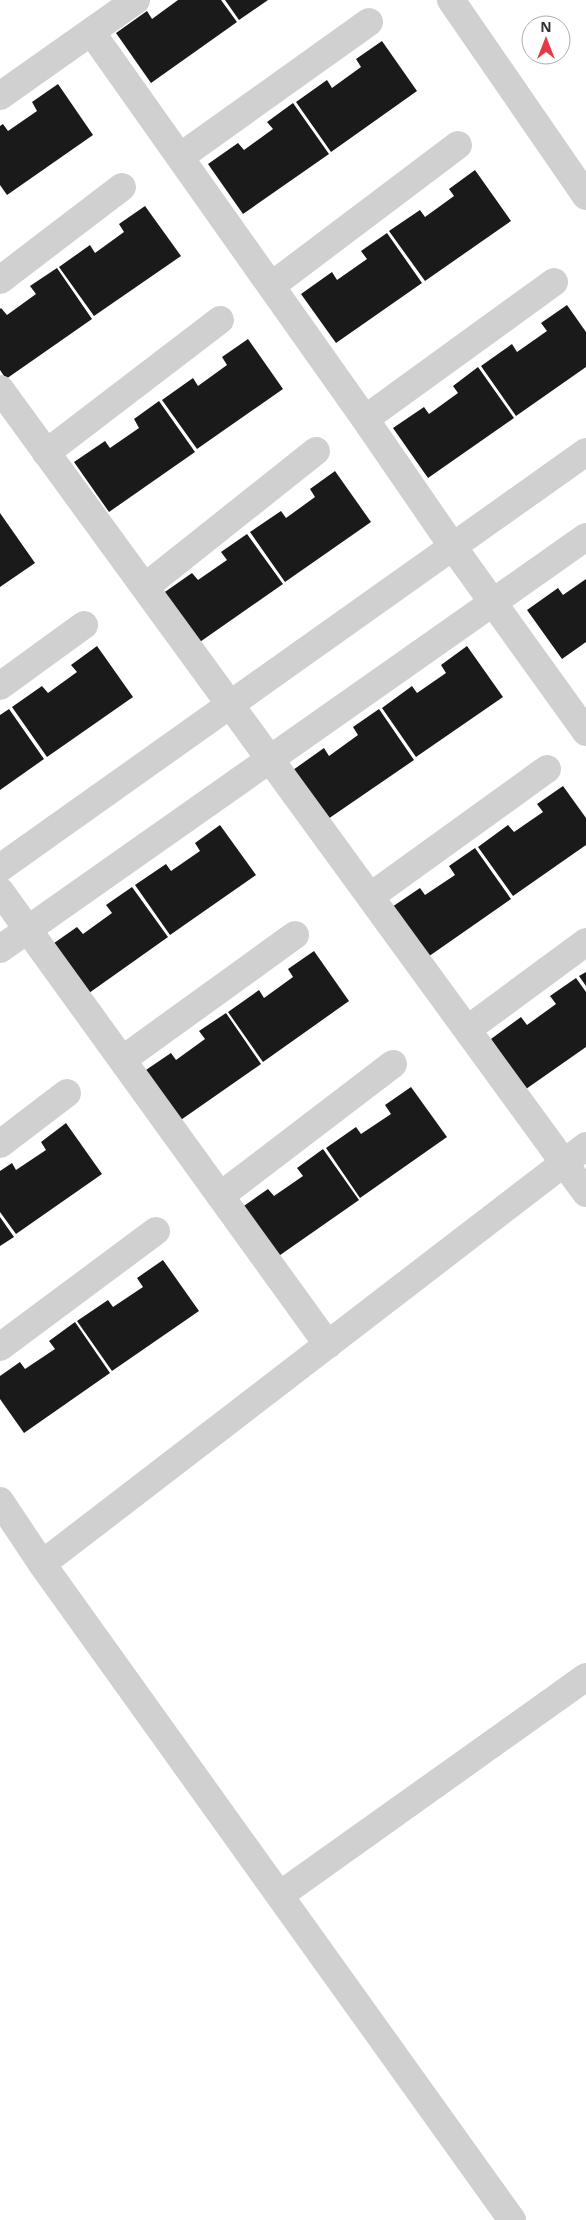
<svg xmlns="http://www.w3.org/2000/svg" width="586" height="2220" font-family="'Open Sans',sans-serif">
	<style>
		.building { fill: #1a1a1a }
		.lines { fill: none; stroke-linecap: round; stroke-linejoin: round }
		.minor { stroke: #d0d0d0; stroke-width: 28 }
	</style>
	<rect width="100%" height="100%" fill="#fff"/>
	<path class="building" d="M178,0H221L237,22L151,83L116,33L147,11L152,19Z
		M225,0H268L239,20Z
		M382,41L417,91L331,152L296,102L327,80L332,88L361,67L356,59Z
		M58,84L93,135L7,195L0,185V126L3,124L8,131L37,111L32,102Z
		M293,103L329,154L243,214L208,164L238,143L244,150L273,129L267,122Z
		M475,170L511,221L425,281L389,231L420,210L425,217L454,196L449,189Z
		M145,206L181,256L94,316L59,267L90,245L95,253L124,232L119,224Z
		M387,233L422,283L336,343L301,294L332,272L337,280L367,259L361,251Z
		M57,268L92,319L6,379L0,370V309L1,308L7,315L36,294L30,286Z
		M567,305L586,332V367L516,416L481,366L512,344L517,352L547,331L541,323Z
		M248,339L283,389L197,449L162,400L193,378L198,386L227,365L222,357Z
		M478,367L514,418L428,478L393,428L424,407L429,414L458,393L453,386Z
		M159,401L195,452L109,512L74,462L105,441L110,448L139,428L134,419Z
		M335,471L371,522L285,582L250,532L281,511L286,518L315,497L310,489Z
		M0,513L35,563L0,587Z
		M247,534L283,584L197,644L162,594L192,573L198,580L227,560L221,552Z
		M586,579V642L562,659L527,610L558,588L563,595Z
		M97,646L133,697L47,757L12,707L42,686L48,693L77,672L71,665Z
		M467,646L503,697L416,757L382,708L412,686L417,693L446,673L441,665Z
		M9,709L44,759L0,790V715Z
		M379,709L414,760L328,819L293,770L324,748L329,756L358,735L353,727Z
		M563,786L586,818V845L513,896L478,847L508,825L514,832L543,812L537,804Z
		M220,825L256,875L170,935L135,885L166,864L171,871L200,851L195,843Z
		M475,848L511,899L425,959L389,909L420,888L425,895L455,875L449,866Z
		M132,887L168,937L82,998L47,948L77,927L83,934L112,913L106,905Z
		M314,951L349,1001L263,1062L228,1012L259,990L264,998L293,977L288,969Z
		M586,972V986L579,976Z
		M576,978L586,992V1047L526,1089L491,1039L521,1017L527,1025L556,1004L550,996Z
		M226,1013L261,1064L175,1124L140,1074L171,1053L176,1060L205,1039L199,1031Z
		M411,1087L447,1137L360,1198L326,1148L356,1127L361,1134L391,1114L385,1105Z
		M66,1123L102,1174L16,1234L0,1212V1171L12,1163L16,1170L46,1150L41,1142Z
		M323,1149L359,1200L273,1260L238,1210L268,1189L274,1196L303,1176L297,1168Z
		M0,1217L14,1237L0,1246Z
		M163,1260L199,1311L112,1371L77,1321L108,1300L113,1307L143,1287L137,1278Z
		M75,1322L110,1373L24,1433L0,1399V1376L20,1362L25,1369L55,1349L49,1341Z"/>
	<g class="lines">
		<path class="minor" d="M451,0L586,196
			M92,33L365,419L453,547L586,732
			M0,96L136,0
			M180,157L369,22
			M0,280L122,187
			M271,286L458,145
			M0,389L586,1193
			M365,419L554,282
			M46,453L220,320
			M145,587L316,451
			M0,686L84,625
			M0,868L586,452
			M0,891L328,1345
			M371,896L547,769
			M0,949L586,537
			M468,1029L586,942
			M122,1060L295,935
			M0,1144L67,1093
			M220,1196L393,1064
			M0,1347L156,1231
			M0,1501L42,1564L586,1146
			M42,1564L512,2220
			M280,1895L586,1677"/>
	</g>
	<g transform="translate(546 40)"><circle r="24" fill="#ffffff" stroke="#adadad"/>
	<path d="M0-4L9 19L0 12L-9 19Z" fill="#e63946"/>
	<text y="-8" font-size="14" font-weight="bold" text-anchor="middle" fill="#333333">N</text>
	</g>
</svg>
